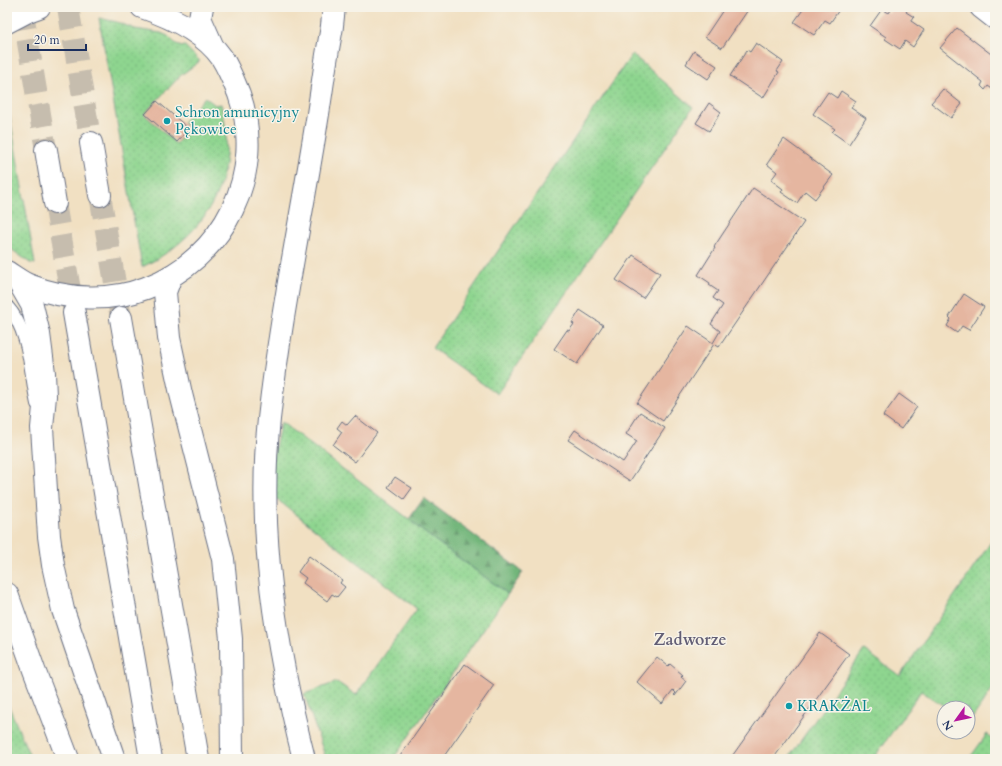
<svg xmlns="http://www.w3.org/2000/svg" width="1002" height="766" font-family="Cardo,serif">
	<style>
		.grass { fill: url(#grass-dots); stroke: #548276 }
		.forest { fill: url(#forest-firs); stroke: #46726c }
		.building { fill: #e5b6a0 }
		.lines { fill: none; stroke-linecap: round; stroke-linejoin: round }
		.motorway-tunnel { stroke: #c6bdae; stroke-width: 22; stroke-dasharray: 22 11; stroke-linecap: butt }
		.service-casing { stroke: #666d81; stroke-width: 14 }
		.minor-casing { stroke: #666d81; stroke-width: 24 }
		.tertiary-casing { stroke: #666d81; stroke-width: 24 }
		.secondary-casing { stroke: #666d81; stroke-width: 24 }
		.motorway-casing { stroke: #666d81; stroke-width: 24 }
		.service { stroke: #fff; stroke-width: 12 }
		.minor { stroke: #fff; stroke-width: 22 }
		.tertiary { stroke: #fff; stroke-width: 22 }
		.secondary { stroke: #fff; stroke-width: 22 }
		.motorway { stroke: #fff; stroke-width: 22 }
		.culture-dot { fill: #0f9aa8; stroke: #f7f3e8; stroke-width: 1.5 }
		.labels { text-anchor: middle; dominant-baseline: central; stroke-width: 3; stroke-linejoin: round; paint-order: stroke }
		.culture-label { font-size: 15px; fill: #0d838f; stroke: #f7f3e8; text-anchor: start }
		.neighbourhood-label { font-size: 16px; font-weight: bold; fill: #625e75; stroke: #f7f3e8 }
	</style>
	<defs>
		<pattern id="grass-dots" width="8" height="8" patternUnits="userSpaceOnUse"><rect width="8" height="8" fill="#8ed58f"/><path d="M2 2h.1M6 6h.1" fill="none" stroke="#7ab77e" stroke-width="1.8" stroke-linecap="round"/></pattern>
		<pattern id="forest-firs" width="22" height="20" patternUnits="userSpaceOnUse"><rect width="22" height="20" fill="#72b67a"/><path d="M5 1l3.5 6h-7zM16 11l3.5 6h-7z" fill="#5d9467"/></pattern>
	</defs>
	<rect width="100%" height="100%" fill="#f7f3e8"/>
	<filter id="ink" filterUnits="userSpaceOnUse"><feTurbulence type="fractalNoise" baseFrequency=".025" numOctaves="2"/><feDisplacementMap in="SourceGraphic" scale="8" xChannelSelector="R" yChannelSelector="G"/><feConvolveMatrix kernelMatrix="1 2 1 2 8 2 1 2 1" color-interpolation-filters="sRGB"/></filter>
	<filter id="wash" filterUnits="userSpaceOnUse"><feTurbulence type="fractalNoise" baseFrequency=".012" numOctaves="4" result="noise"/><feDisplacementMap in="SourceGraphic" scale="16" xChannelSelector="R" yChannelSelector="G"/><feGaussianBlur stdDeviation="0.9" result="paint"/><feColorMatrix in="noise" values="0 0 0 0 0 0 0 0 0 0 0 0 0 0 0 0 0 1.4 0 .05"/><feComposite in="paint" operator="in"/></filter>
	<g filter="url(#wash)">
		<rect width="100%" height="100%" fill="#f1e0c2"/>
		<path class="grass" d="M99,18L117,22L135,29L161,33L168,36L174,42L181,47L185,46L200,61L181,75L144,114L176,144L190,128L183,122L205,97L215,105L221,104C240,177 208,235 142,267Z
			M632,54L693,107L497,394L432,348Z
			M7,99L35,264L30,263L7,246Z
			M281,422L409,519L425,533L508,594L393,759H326L304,694L337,682L356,695L417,609L265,490Z
			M995,536V685L969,723L968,722V708H947L921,691L873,759H788L864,650L900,676Z
			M7,702L31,759H7Z
			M987,734L995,740V759H969Z"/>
		<path class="forest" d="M424,498L523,572L508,594L425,533L409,519Z"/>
		<g id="blocks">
			<path class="building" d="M725,7H750L722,48L705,37Z
				M805,7H841L830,23L825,20L814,35L794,22Z
				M893,7H909L906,12L914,17L911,21L924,30L913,47L905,41L900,49L885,39L886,37L870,26L882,9L889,13Z
				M957,28L995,57V91L988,86L985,90L981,86L983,82L940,48Z
				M756,43L783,62L777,71L779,72L763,98L730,76L747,50L750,52Z
				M694,51L717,66L708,79L686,64Z
				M943,89L962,104L951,118L931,103Z
				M841,91L856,101L851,108L866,118L849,144L832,132L835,129L813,114L828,92L837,98Z
				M157,101L189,129L177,142L145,114Z
				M709,103L721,112L709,131L696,123Z
				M784,139L833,175L815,199L805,191L797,203L781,192L783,189L771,180L777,172L767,164Z
				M753,188L804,222L719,347L714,344L663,421L637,403L688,326L713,343L720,331L711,324L723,305L713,298L718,291L709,285L710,283L698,275L715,248L714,247Z
				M633,255L660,273L643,298L616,280Z
				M964,294L984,307L969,330L962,326L957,333L947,326L951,319L949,317Z
				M580,310L603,325L577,364L554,349L567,330L569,331L574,324L572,323Z
				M899,394L917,407L901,429L883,416Z
				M640,412L665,428L630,481L568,440L575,430L623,462L637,441L626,434Z
				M355,416L377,433L355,462L333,445L342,432L337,428L342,421L347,425Z
				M395,477L412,488L404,499L388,487Z
				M309,556L342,580L340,583L345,587L337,597L332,594L327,601L303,583L306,578L298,572Z
				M820,633L849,654L773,759H730Z
				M657,657L668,666L670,664L683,675L681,677L686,681L675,696L674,695L676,693L673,690L662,704L637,682Z
				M465,664L494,685L442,759H398Z"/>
		</g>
	</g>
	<g filter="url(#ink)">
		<use href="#blocks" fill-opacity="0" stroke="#666d81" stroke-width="1"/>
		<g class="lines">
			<path class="motorway-tunnel" d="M22,7L46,150
				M68,7L91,143
				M100,195L121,318
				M55,203L74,313"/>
			<g class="service-casing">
				<path id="service" d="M7,306C30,331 30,372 37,404"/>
			</g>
			<g class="minor-casing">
				<path id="minor" d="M981,7L995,18
					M7,594L34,670L68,759"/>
			</g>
			<g class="tertiary-casing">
				<path id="tertiary" d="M304,759C276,648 257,533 269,419C280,319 301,220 317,120C321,96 324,72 328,49C331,35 333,21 334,7"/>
			</g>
			<g class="secondary-casing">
				<path id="secondary" d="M202,7L200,18L212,45
					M7,22L28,11L39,7
					M7,272C15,277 22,283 31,286C66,300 110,302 146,288C224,259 267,173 239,94C234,82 229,69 222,58C204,32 171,17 142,7"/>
			</g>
			<g class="motorway-casing">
				<path id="motorway" d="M91,143L100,195
					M46,150L55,203
					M171,276L165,292L169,338L181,394L223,559L231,639L232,759
					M17,279L32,305L39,334L44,373L45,396L42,428L49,536L53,565L63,610L114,759
					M74,313L151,759
					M121,318L198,759"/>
			</g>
			<use href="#service" class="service"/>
			<use href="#minor" class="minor"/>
			<use href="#tertiary" class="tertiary"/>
			<use href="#secondary" class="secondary"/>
			<use href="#motorway" class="motorway"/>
		</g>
	</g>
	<g class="culture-dot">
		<circle cx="167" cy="121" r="4"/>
		<circle cx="789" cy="706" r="4"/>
	</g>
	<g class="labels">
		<g class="culture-label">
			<text x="175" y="112">Schron amunicyjny<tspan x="175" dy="17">Pękowice</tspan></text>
			<text x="797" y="706">KRAKŻAL</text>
		</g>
		<g class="neighbourhood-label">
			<text x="690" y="640">Zadworze</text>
		</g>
	</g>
	<rect width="1002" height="766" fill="none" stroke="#f7f3e8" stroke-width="24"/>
	<g transform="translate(956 720) rotate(237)"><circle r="19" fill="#f7f3e8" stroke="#9fa5b1"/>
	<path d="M0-3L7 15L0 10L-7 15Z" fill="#b5179e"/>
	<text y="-6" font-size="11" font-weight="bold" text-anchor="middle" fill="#1b2f5e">N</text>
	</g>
	<path d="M28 44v6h58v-6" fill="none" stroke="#1b2f5e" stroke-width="2"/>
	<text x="34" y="44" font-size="12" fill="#1b2f5e" stroke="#f7f3e8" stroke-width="3" paint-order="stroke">20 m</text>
</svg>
